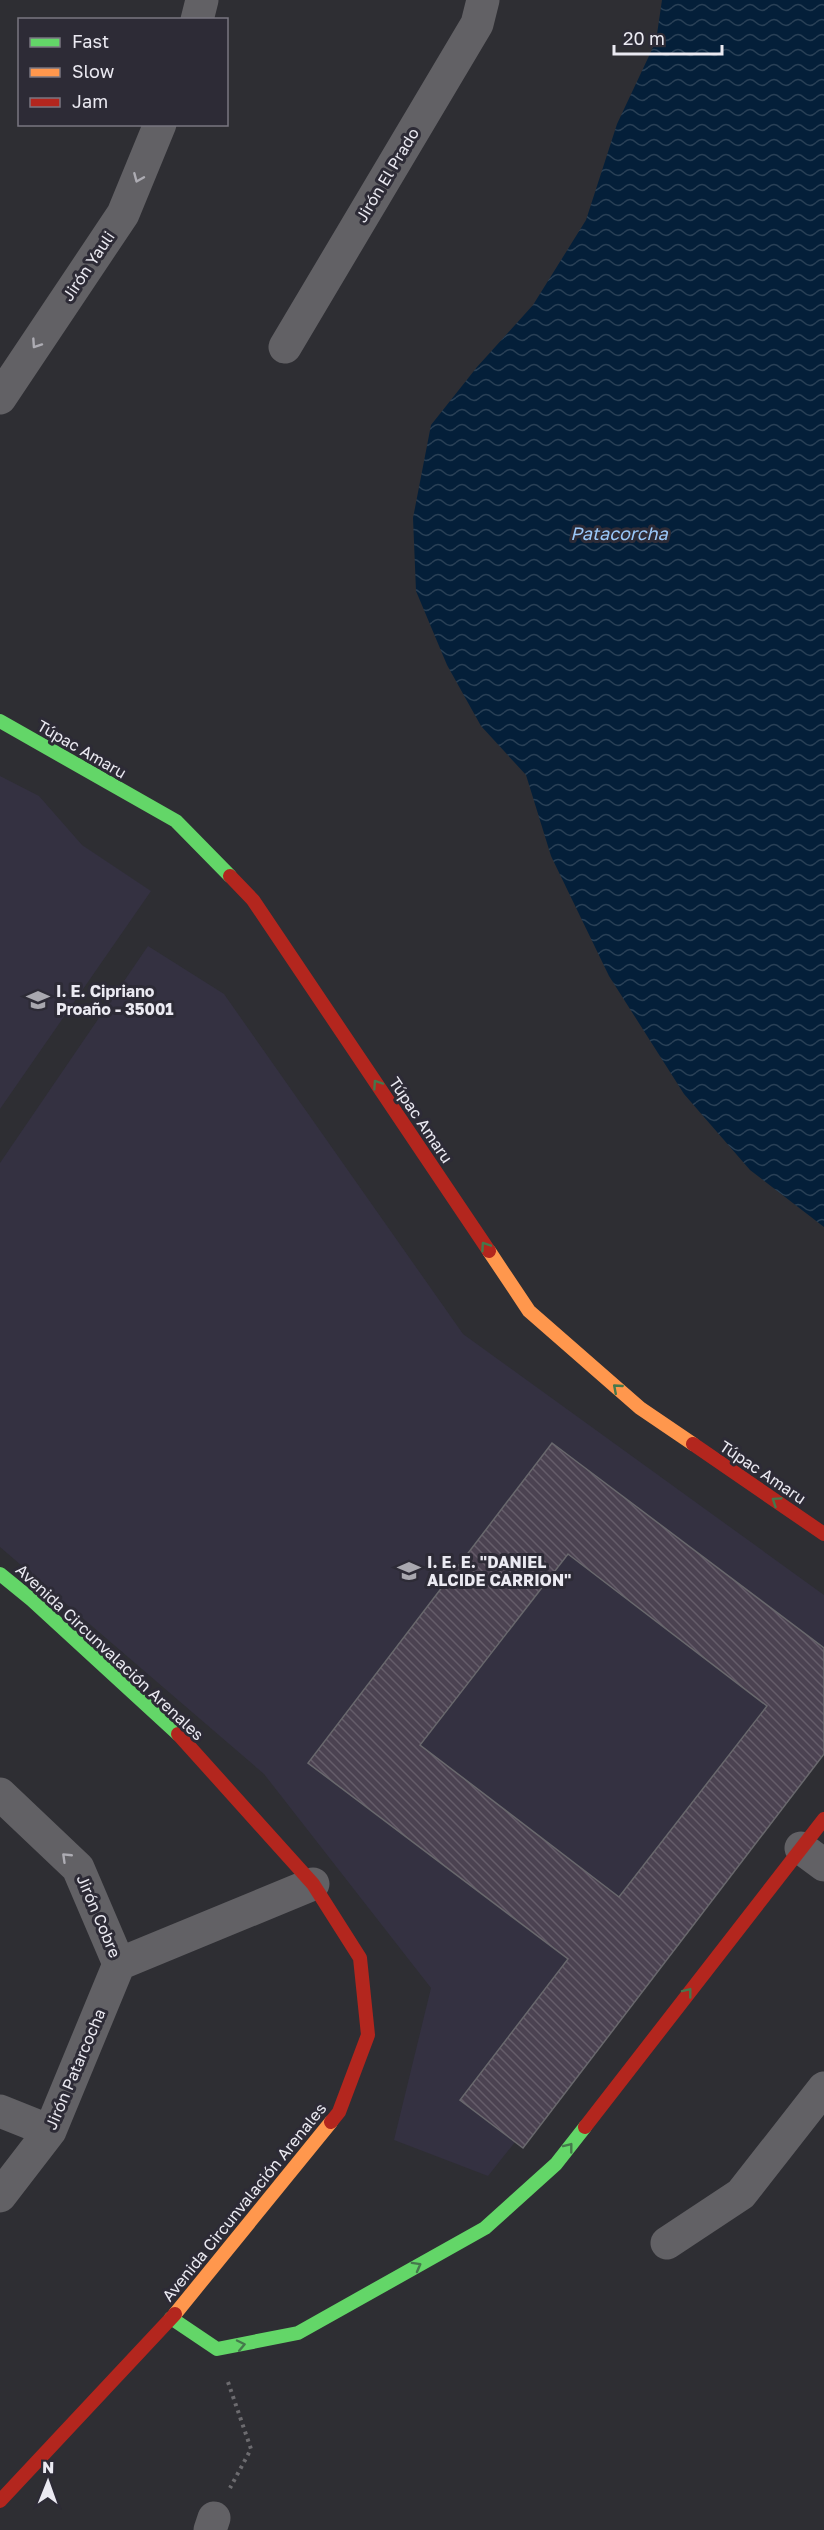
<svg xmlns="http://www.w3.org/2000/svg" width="824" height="2530" font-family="'Golos Text',sans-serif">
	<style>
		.built { fill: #343141 }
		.water { fill: url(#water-waves) }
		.building { fill: url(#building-back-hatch); stroke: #69686d; stroke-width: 1.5; fill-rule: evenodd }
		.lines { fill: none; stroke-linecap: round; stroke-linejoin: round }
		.path { stroke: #6c6b6f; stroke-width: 4; stroke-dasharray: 3 4.5; stroke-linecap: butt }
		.street { stroke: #626165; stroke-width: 33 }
		.fast { stroke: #63d668; stroke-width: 14 }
		.slow { stroke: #ff974d; stroke-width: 14 }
		.jam { stroke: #b3261e; stroke-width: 14 }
		.oneway { stroke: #adacb3 }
		.oneway2 { stroke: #45784c }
		.labels { text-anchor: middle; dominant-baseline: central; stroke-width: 6; stroke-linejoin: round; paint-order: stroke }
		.street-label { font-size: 16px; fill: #ebeaf2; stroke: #2d2b36 }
		.poi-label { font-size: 16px; font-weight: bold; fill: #ebeaf2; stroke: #2d2b36; text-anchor: start }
		.water-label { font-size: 18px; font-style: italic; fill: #9bc8f9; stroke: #2d2b36 }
	</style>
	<defs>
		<pattern id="water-waves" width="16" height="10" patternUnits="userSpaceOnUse" patternTransform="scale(1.5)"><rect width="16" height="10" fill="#041f39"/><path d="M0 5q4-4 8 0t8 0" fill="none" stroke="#294056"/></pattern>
		<pattern id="building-back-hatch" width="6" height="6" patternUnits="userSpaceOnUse" patternTransform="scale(1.5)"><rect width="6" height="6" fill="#4b4251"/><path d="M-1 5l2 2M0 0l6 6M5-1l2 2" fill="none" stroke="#655d6a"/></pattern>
	</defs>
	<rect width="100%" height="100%" fill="#2e2e33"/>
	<path class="built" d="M0,776L39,796L82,845L151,891L0,1109Z
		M148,946L224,994L463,1334L824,1595V1754L488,2176L394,2140L431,1988L264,1774L0,1547V1163Z"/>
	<path class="water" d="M662,0H824V1227L750,1170L684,1094L609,976L551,856L526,775L481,726L447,665L416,591L413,518L431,425L477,367L533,305L586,220L617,124L656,41Z"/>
	<path class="building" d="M552,1443L824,1648V1754L523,2148L460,2100L568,1959L308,1763ZM568,1554L767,1706L619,1897L420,1745Z"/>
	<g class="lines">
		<path class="path" d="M228,2382L251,2449L230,2488"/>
		<path class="street" d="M197,20L202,0
			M285,347L477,24L483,0
			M0,398L123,214L160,124
			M0,1794L78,1868L119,1964
			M801,1848L824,1865
			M119,1964L313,1884
			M0,2111L50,2131
			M0,2196L50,2131L119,1964
			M667,2243L741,2194L824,2088
			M210,2530L214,2518"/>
		<path class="fast" d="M0,721L176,821L230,876
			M0,1574L32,1600L178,1734
			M171,2318L217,2349L298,2333L485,2228L556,2164L585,2127"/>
		<path class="slow" d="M489,1251L529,1311L640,1408L693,1444
			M175,2314L331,2122"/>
		<path class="jam" d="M230,876L253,900L489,1251
			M693,1444L824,1534
			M178,1734L313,1884L360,1958L368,2035L339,2112L331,2122
			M585,2127L824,1819
			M0,2501L175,2314"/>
	</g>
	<defs><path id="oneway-chevron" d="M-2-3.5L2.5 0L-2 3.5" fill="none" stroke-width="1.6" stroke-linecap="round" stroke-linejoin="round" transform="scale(1.5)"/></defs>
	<g class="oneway">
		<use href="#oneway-chevron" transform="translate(138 178) rotate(113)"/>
		<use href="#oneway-chevron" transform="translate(36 344) rotate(124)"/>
		<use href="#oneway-chevron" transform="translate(66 1857) rotate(-136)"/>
	</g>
	<g class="oneway2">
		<use href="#oneway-chevron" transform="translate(377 1084) rotate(-124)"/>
		<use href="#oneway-chevron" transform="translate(485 1246) rotate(-124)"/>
		<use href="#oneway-chevron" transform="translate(617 1388) rotate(-139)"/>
		<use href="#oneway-chevron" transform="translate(776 1501) rotate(-146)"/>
		<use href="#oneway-chevron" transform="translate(688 1992) rotate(-52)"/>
		<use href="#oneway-chevron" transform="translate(569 2147) rotate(-52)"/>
		<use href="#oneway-chevron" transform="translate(417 2266) rotate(-29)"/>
		<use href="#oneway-chevron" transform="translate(241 2345) rotate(-12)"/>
	</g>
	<defs>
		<g id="school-bare" transform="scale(1.8)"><path d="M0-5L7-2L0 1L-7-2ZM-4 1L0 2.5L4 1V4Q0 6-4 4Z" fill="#a9a8af" stroke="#2d2b36" stroke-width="2.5" paint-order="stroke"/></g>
	</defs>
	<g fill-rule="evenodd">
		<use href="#school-bare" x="38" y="1000"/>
		<use href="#school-bare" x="409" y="1571"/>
	</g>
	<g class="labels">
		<g class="street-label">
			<text transform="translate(387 175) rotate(-59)">Jirón El Prado</text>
			<text transform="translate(88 266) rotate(-56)">Jirón Yauli</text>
			<text transform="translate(82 749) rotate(30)">Túpac Amaru</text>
			<text transform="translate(421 1120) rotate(56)">Túpac Amaru</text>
			<text transform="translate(763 1472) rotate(34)">Túpac Amaru</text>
			<text transform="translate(110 1652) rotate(43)">Avenida Circunvalación Arenales</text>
			<text transform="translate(99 1916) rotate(67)">Jirón Cobre</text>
			<text transform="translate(75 2069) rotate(-67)">Jirón Patarcocha</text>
			<text transform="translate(244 2202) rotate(-51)">Avenida Circunvalación Arenales</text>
		</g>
		<g class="poi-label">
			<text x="56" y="991">I. E. Cipriano<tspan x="56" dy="18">Proaño - 35001</tspan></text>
			<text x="427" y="1562">I. E. E. "DANIEL<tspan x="427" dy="18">ALCIDE CARRION"</tspan></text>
		</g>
		<g class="water-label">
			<text x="619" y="533">Patacorcha</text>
		</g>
	</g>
	<rect x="18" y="18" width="210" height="108" fill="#2d2b36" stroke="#797781" stroke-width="1.5"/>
	<rect x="30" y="38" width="30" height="9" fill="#63d668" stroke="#797781" stroke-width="1.5"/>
	<text x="72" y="48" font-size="18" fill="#ebeaf2">Fast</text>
	<rect x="30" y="68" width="30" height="9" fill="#ff974d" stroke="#797781" stroke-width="1.5"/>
	<text x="72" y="78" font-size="18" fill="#ebeaf2">Slow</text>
	<rect x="30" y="98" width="30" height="9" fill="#b3261e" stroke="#797781" stroke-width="1.5"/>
	<text x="72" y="108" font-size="18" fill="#ebeaf2">Jam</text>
	<g transform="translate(48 2482) rotate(1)" stroke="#2d2b36" stroke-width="4.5" paint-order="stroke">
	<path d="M0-4.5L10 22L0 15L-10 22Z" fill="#ebeaf2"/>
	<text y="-9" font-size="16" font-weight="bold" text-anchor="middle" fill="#ebeaf2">N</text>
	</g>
	<path d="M614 45v9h108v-9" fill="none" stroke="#ebeaf2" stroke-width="3"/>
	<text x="623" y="45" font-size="18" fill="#ebeaf2" stroke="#2d2b36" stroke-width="4.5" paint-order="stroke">20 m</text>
</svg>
